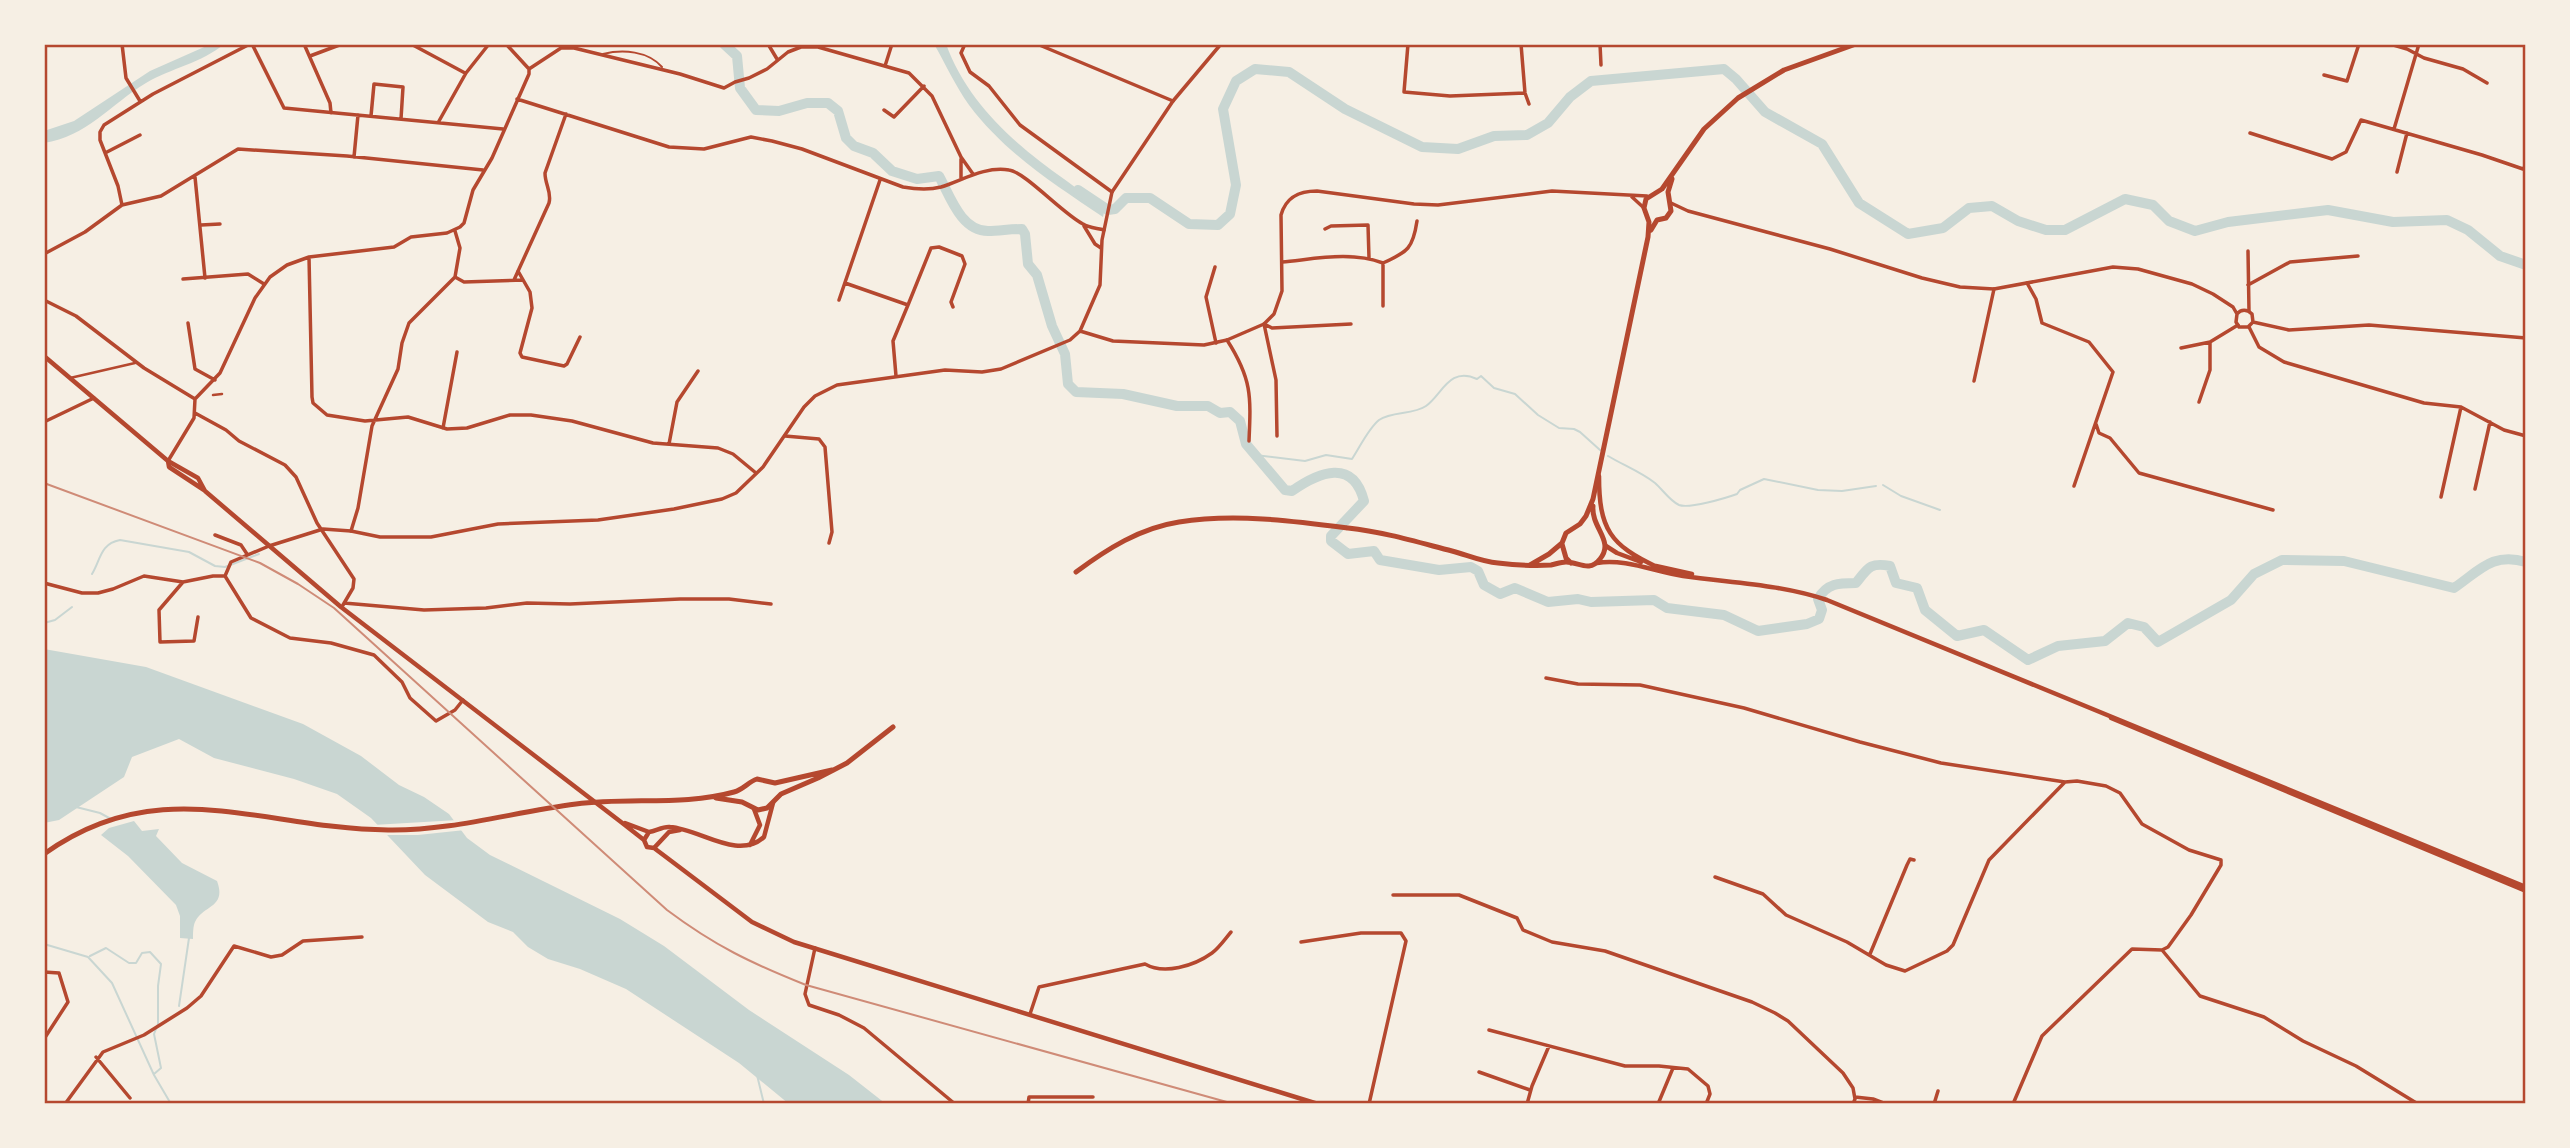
<svg xmlns="http://www.w3.org/2000/svg" width="2570" height="1148" font-family="'Archivo Narrow',sans-serif">
	<style>
		.water { fill: #c9d6d2 }
		.pier { fill: #f6efe4 }
		.lines { fill: none; stroke-linecap: round; stroke-linejoin: round }
		.stream { stroke: #c9d6d2; stroke-width: 2 }
		.river { stroke: #c9d6d2; stroke-width: 10 }
		.service { stroke: #b5482f; stroke-width: 2 }
		.pedestrian { stroke: #b5482f; stroke-width: 2.5 }
		.minor { stroke: #b5482f; stroke-width: 3.5 }
		.tertiary { stroke: #b5482f; stroke-width: 3.5 }
		.secondary { stroke: #b5482f; stroke-width: 4.5 }
		.primary { stroke: #b5482f; stroke-width: 5 }
		.rail { stroke: #cf8b77; stroke-width: 2 }
		.neatline { fill: none; stroke: #b5482f; stroke-width: 2.5 }
	</style>
	<rect width="100%" height="100%" fill="#f6efe4"/>
	<path class="water" d="M211,44H224C202,63 171,68 146,83C111,104 86,137 44,143V131L74,121L150,71Z
		M934,44H946C967,102 1015,145 1064,179C1078,189 1089,199 1106,203L1103,217C1054,184 1005,153 969,105C956,87 945,63 934,44Z
		M44,649L146,667L303,724L361,756L399,785L424,797L449,814L467,838L490,855L620,919L664,946L749,1010L849,1075L886,1104H789L739,1063L626,989L580,969L548,959L528,947L513,932L488,922L425,875L371,818L337,794L294,779L214,758L179,739L132,757L124,777L59,820L44,823Z
		M134,821L142,831L159,829L156,836L182,863L217,881C227,908 203,905 195,922C193,926 193,934 193,939L180,938V916L176,905L128,856L101,835L109,828Z"/>
	<path class="pier" d="M458,820L465,830L418,835H383L373,825Z"/>
	<g class="lines">
		<path class="stream" d="M1255,455L1305,461L1326,455L1352,459C1360,447 1368,429 1379,420C1392,411 1413,415 1426,406C1442,395 1449,366 1477,379L1481,376L1494,388L1515,394L1538,415L1559,428L1574,429L1580,432L1600,450
			M1608,456C1623,465 1641,472 1655,483C1663,490 1670,501 1679,505C1689,509 1726,498 1737,494L1740,490L1764,479L1818,490L1842,491L1876,486
			M1883,485L1901,496L1940,510
			M92,574C101,559 100,544 120,540L189,552L215,566L225,567L259,554
			M44,623L55,620L72,607
			M76,807L100,813L111,819
			M44,944L88,957L112,983L154,1075L171,1104
			M90,956L106,948L129,963H136L142,953L150,952L161,964L158,986V1024L154,1034L161,1068L154,1074
			M179,1006L189,938
			M757,1075L764,1104"/>
		<path class="river" d="M724,44L737,56L740,88L756,110L779,111L807,103H828L838,111L846,138L854,146L873,153L892,171L917,179L939,176C950,196 961,231 988,231C999,231 1010,229 1022,229L1025,234L1028,264L1037,275L1052,326L1065,354L1068,384L1076,392L1123,394L1177,406H1208L1220,413L1230,412L1240,421L1246,444L1285,490L1292,491C1319,472 1353,458 1364,501L1331,536V541L1348,554L1374,551L1380,560L1439,570L1471,567L1478,571L1484,585L1500,594L1515,588L1548,602L1578,599L1591,602L1654,600L1667,608L1724,615L1758,631L1807,624L1819,619L1822,610L1818,599C1827,583 1839,583 1856,583C1868,568 1870,562 1890,566L1896,583L1917,588L1925,610L1957,636L1984,630L2028,660L2058,646L2105,641L2128,623L2144,627L2158,642L2231,600L2254,574L2282,560L2344,561L2454,588C2480,570 2493,552 2526,562
			M1078,190L1108,210L1115,209L1126,198H1150L1189,224L1218,225L1230,214L1236,185L1223,109L1236,81L1255,69L1289,72L1345,109L1422,147L1458,149L1494,136L1527,135L1548,123L1570,97L1591,81L1724,69L1736,79L1765,112L1822,144L1859,203L1908,234L1943,228L1969,208L1992,206L2018,221L2046,230H2065L2125,199L2153,205L2169,221L2195,231L2228,222L2328,210L2393,222L2447,220L2468,230L2500,256L2526,265"/>
		<path class="service" d="M603,54C623,49 648,51 662,67"/>
		<path class="pedestrian" d="M70,378L135,363
			M213,395L222,394"/>
		<path class="minor" d="M122,44L126,78L140,101
			M252,44L284,108L503,129
			M304,44L330,103L331,113
			M411,44L465,73
			M506,44L529,69
			M768,44L777,59
			M965,44L961,53L970,72L989,86L1020,125L1112,192
			M1037,44L1173,101
			M1408,44L1404,92L1450,96L1525,93
			M1521,44L1525,93L1529,104
			M1600,44L1601,65
			M1786,44V45
			M2390,44L2407,49L2424,58L2463,69L2487,83
			M310,56L342,44
			M885,66L892,44
			M529,69L561,48H574L680,74L724,88L735,82L749,78L767,69L788,52L801,47H818L909,73L932,96L961,157L973,174
			M2324,75L2347,81L2359,44
			M517,99L669,147L704,149L751,137L772,141L802,149L903,187C915,189 929,190 941,187C963,180 985,166 1009,170C1025,172 1063,214 1083,224C1089,228 1097,228 1104,230
			M884,110L894,117L924,86
			M371,116L374,84L403,87L401,119
			M439,121L466,73L489,44
			M2394,129L2419,44
			M2250,133L2332,159L2346,152L2361,120L2482,155L2523,169L2526,165
			M105,153L140,135
			M354,157L358,115
			M2397,172L2407,133
			M195,177L205,278
			M961,178V159
			M122,205L118,186L100,140V132L104,125L153,94L250,44
			M201,225L220,224
			M1084,226L1095,244L1101,248
			M1325,229L1331,226L1368,225L1369,258
			M2248,251L2249,311
			M44,254L85,232L122,205L161,196L238,149L347,156L483,170
			M309,257L312,397L313,403L327,415L365,421L408,417L447,429L467,428L510,415H531L572,421L653,443L718,448L733,454L756,473
			M1282,262C1315,259 1351,251 1383,263C1408,252 1413,248 1417,221
			M1383,263V306
			M1215,267L1206,297L1216,343
			M518,271L530,292L532,308L520,353L522,357L564,366L567,364L580,337
			M455,277L464,282L523,280
			M183,279L248,274L264,284
			M514,280L549,203C552,192 545,185 545,173L566,114
			M845,283L908,305L893,341L896,376
			M2027,283L2036,299L2042,323L2089,342L2113,372L2074,486
			M2248,285L2290,262L2358,256
			M44,300L76,316L144,368L195,399
			M839,300L880,180
			M908,305L931,248L939,247L962,256L965,264L951,302L953,307
			M188,323L195,369L215,380
			M1264,324L1276,380L1277,436
			M1264,324L1272,328L1351,324
			M2249,327L2259,347L2284,362L2424,403L2461,407L2504,430L2526,436
			M1227,340C1252,379 1251,396 1249,441
			M2181,348L2210,342L2238,325
			M1974,381L1994,289
			M2199,402L2210,370V342
			M195,413L226,430L239,441L285,465L296,477L317,523L354,579L353,588L343,605
			M44,422L94,398
			M2096,424L2099,433L2110,438L2139,473L2273,510
			M443,428L457,352
			M785,436L819,439L825,447L832,532L829,543
			M669,444L677,402L698,371
			M168,461L194,418L195,399L220,373L255,298L270,277L287,265L309,257L394,247L411,237L447,233L460,227L464,223L473,190L492,158L529,74V69
			M2475,489L2490,422
			M2441,497L2461,407
			M351,531L358,508L372,426L398,369L402,343L409,323L455,277L460,248L455,231
			M215,535L241,545L247,554
			M44,564V577
			M225,576L251,618L290,638L331,643L374,655L402,682L410,698L436,721L455,710L463,700
			M225,576L231,562L269,546
			M183,582L159,610L160,642L194,641L198,617
			M44,583L82,593H98L113,589L144,576L183,582L213,576H225
			M344,603L424,610L486,608L527,603L570,604L680,599H729L771,604
			M1546,678L1578,684L1640,685L1744,708L1860,742L1941,763L2065,782L2077,781L2106,786L2120,793L2142,824L2189,850L2221,860V865L2191,915L2168,947L2162,950L2132,949L2042,1036L2013,1104
			M1715,877L1763,894L1786,915L1847,942L1886,965L1905,971L1947,951L1953,945L1989,860L2065,782
			M1393,895H1459L1517,918L1523,930L1552,942L1605,951L1752,1002L1775,1013L1788,1021L1843,1073L1853,1088L1855,1099L1853,1104
			M1301,942L1361,933H1401L1406,941L1369,1104
			M815,948L805,994L809,1005L839,1015L864,1028L955,1104
			M2162,950L2200,996L2264,1017L2303,1041L2356,1066L2418,1104
			M1870,954L1907,865L1910,859L1914,860
			M44,972L59,973L68,1002L44,1039
			M1030,1014L1039,987L1145,964C1164,975 1194,966 1212,953C1219,948 1225,939 1231,932
			M1489,1030L1625,1066H1659L1688,1069L1708,1086L1710,1094L1706,1104
			M96,1057L130,1098
			M1479,1072L1530,1090
			M1855,1097L1873,1099L1886,1104
			M44,1101L45,1104
			M65,1104L103,1052L144,1035L187,1008L201,996L234,946L271,957L282,955L303,941L362,937
			M1028,1104L1029,1097H1093
			M1527,1104L1532,1086L1549,1046
			M1658,1104L1673,1068
			M1934,1104L1938,1091"/>
		<path class="tertiary" d="M1632,197L1644,208
			M1671,203L1688,211L1830,249L1922,278L1960,287L1994,289L2113,267L2138,269L2192,284L2213,294L2233,307L2237,314L2236,322L2239,327H2248L2253,322
			M2237,314C2241,309 2247,309 2252,314L2253,322
			M2253,322L2289,330L2369,325L2526,338
			M1080,331L1113,341L1204,345L1227,340L1264,324L1274,314L1282,291L1281,215C1286,197 1299,191 1317,191L1414,204L1438,205L1552,191L1647,196
			M1080,331L1100,285L1102,240L1112,192L1173,101L1221,44
			M269,546L323,529L351,531L380,537H431L498,524L598,520L674,509L722,499L736,493L763,467L804,407L815,396L837,385L945,370L982,372L1001,369L1070,340L1080,331"/>
		<path class="secondary" d="M44,356L168,461L198,478L205,491L341,607L621,822L644,840L647,847L654,848L666,857L752,922L794,942L1318,1104
			M168,461L169,467L204,490
			M1599,476C1599,529 1610,545 1657,567
			M1606,546L1617,553L1641,562
			M1597,563C1624,558 1656,572 1683,576C1731,583 1779,584 1827,600L2526,887
			M1656,566L1692,574
			M2111,718L2526,891
			M625,823L649,832
			M644,840L649,832C656,831 663,826 670,827C700,829 738,861 764,837L773,803
			M750,845L760,825L754,809
			M654,848L669,832L680,830"/>
		<path class="primary" d="M1651,230L1657,220L1666,218L1671,211L1668,192L1672,179
			M1562,544L1566,558L1571,563
			M1530,565L1549,554L1562,543L1566,533L1580,524L1586,516L1593,499L1648,237L1649,222L1644,208L1646,199L1662,189L1704,129L1738,98L1784,70L1856,44
			M1076,572C1107,549 1140,528 1179,522C1234,513 1294,521 1348,528C1384,532 1417,542 1452,551C1467,555 1482,562 1498,563C1515,565 1534,566 1551,565C1556,564 1561,562 1566,562C1579,562 1589,573 1600,559C1615,541 1591,528 1593,506
			M716,798L742,802L758,810L767,808L781,794L818,778L847,763L893,727
			M44,854C161,770 262,829 388,830C452,831 513,812 576,804C628,797 684,806 734,792C744,789 748,782 757,779L775,783L832,770"/>
		<path class="rail" d="M44,483L260,563L298,584L334,608L667,910C715,946 751,963 806,985L1234,1104"/>
	</g>
	<rect width="2570" height="1148" fill="none" stroke="#f6efe4" stroke-width="91"/>
	<rect x="46" y="46" width="2478" height="1056" class="neatline"/>
</svg>
